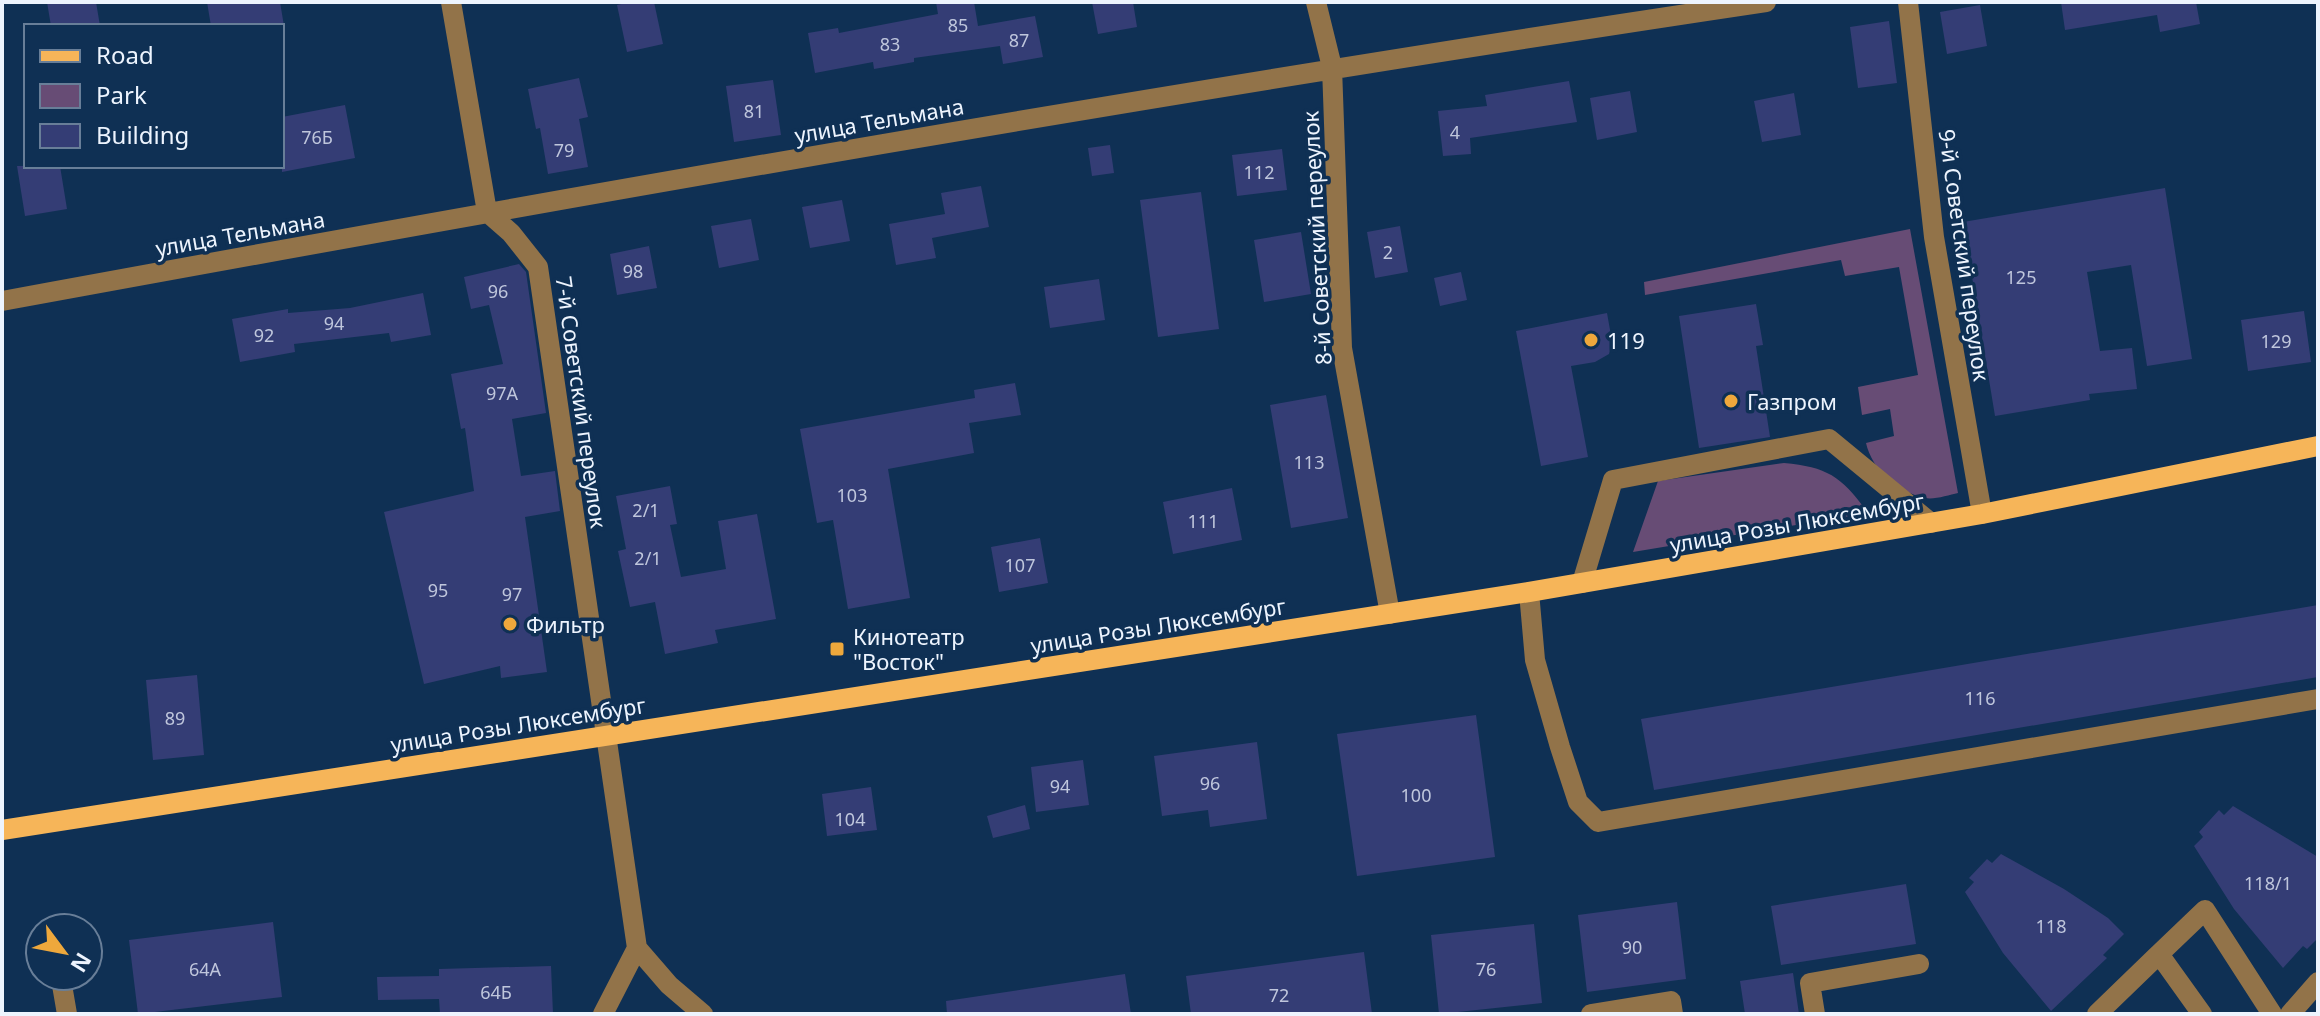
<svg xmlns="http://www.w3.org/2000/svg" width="2320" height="1016" font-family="'Noto Sans',sans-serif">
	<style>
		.green { fill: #674c75 }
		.building { fill: #343d75 }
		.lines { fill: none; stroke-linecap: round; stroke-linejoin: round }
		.minor { stroke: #927349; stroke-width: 20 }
		.major { stroke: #f6b559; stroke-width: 20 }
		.poi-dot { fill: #eea83c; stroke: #0f3054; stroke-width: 3 }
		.labels { text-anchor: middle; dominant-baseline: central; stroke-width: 7; stroke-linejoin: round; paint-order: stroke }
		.number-label { font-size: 18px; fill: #bfc6dc }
		.street-label { font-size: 22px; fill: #edf4fe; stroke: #0f3054 }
		.poi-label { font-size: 22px; fill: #edf4fe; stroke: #0f3054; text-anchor: start }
	</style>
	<rect width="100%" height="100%" fill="#0f3054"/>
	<path class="green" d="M1910,229L1958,493C1949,495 1934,500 1925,498C1898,492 1872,470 1866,443L1894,436L1890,409L1862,415L1858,387L1918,375L1899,267L1845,276L1841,260L1645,295L1644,282Z
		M1784,463C1828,467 1842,477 1868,513L1633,552L1658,481Z"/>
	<path class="building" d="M47,2H96L100,26H51Z
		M207,2H280L284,26H211Z
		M630,2H654L663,44L627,52L617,5Z
		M936,2H974L978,26L1035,16L1043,57L1003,64L1000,46L914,58V62L874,69L873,62L815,73L808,33L838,28L839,33L938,14Z
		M1092,2H1133L1137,27L1098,34Z
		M2061,2H2196L2200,24L2160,32L2157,15L2065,30Z
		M1980,5L1987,46L1947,54L1940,12Z
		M1889,21L1897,83L1858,88L1850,27Z
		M579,78L588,117L579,119L588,167L548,174L540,128L536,129L528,89Z
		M773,80L781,135L734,142L726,86Z
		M1569,81L1577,122L1470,138L1471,154L1443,156L1438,111L1487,106L1485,95Z
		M1630,91L1637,132L1597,140L1590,98Z
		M1794,93L1801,135L1762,142L1754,101Z
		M345,105L355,158L282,172V117Z
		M1110,145L1114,173L1092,176L1088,148Z
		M1282,149L1287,190L1237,196L1232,155Z
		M17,166H60L67,209L25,216Z
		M981,186L989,227L932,238L936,258L896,265L889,224L945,214L941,193Z
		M2165,188L2192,359L2147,366L2131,265L2087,272L2100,351L2132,348L2137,389L2089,394L2090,400L1995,416L1963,222Z
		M1201,192L1219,329L1158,337L1140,200Z
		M842,200L850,241L810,248L802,207Z
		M751,219L759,260L719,268L711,226Z
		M1400,226L1408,272L1375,278L1367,232Z
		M1301,232L1311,294L1264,302L1254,240Z
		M649,246L657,288L617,295L610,254Z
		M519,264L526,272L546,413L512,419L521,476L555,471L560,511L525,517L547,672L501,678L500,666L424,684L384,512L474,491L465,428L461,429L451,374L503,364L489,305L471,309L464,277Z
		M1461,272L1467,300L1440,306L1434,278Z
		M1099,279L1105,320L1050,328L1044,287Z
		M423,293L431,335L391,342L389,333L294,344L295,352L240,362L232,319L288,309V313L350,308Z
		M1756,304L1763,345L1756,346L1770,437L1699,448L1679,316Z
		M2304,311L2311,362L2248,371L2241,320Z
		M1607,313L1612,341L1609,354L1595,362L1571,366L1588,457L1541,466L1516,331Z
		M1015,383L1021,415L969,423L974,453L888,469L910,598L848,609L833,520L817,523L800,429L975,398L974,390Z
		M1326,395L1348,518L1291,528L1270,405Z
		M670,486L677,524L670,525L681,577L726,569L718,521L757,514L776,619L715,630L718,643L665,654L655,602L630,607L618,551L626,549L616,496Z
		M1232,488L1242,540L1173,554L1163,502Z
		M1040,538L1048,583L999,592L991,547Z
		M2318,605V677L1654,790L1641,719Z
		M197,675L204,755L153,760L146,680Z
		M1476,715L1495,857L1357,876L1337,734Z
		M1257,742L1267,819L1210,827L1208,810L1162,816L1154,756Z
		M1083,760L1089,805L1036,812L1031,767Z
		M871,787L877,830L827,836L822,794Z
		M1025,805L1030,829L993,838L987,816Z
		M2233,806L2318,857V938L2307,949L2303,946L2283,968L2234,909L2194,846L2203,837L2199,832L2219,810L2224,815Z
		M2001,854L2064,889L2108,918L2124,934L2103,955L2107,958L2051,1011L2003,953L1965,892L1974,882L1969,878L1987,859L1992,863Z
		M1906,884L1916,944L1781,965L1771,906Z
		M1677,902L1686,979L1587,992L1578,915Z
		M273,922L282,997L138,1014L129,940Z
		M1534,924L1542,1003L1439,1014L1431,935Z
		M1364,952L1372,1014H1191L1186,976Z
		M551,966L553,1014H440L439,999L378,1000L377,977L439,976V969Z
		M1793,973L1799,1014H1745L1740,981Z
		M1125,974L1131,1014H947L946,1001Z"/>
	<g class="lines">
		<path class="minor" d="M451,2L487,212L511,233L538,267L637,948L603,1014
			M1316,2L1332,67L1342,348L1390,614
			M1908,2L1934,237L1982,514
			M2,301C589,193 1176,90 1766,2
			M1582,583L1613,480L1829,439L1931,523
			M1529,592L1535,660L1560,747L1578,802L1598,822L2318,699
			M637,948L669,985L703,1014
			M2159,954L2205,910L2272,1014
			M62,985L67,1014
			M1591,1014L1671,1001L1673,1014
			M1815,1014L1810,983L1919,964
			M2097,1014L2159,954L2202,1014
			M2290,1014L2318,982"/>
		<path class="major" d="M2,830L1529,592L1982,514L2318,446"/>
	</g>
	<g class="poi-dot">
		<circle cx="1591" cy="340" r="8"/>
		<circle cx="1731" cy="401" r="8"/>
		<circle cx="510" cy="624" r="8"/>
		<rect x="829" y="641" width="16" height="16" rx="4"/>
	</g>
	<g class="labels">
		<g class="number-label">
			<text x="958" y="25">85</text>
			<text x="1019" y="40">87</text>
			<text x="890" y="44">83</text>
			<text x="754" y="111">81</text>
			<text x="1455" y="132">4</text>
			<text x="317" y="137">76Б</text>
			<text x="564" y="150">79</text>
			<text x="1259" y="172">112</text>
			<text x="1388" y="252">2</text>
			<text x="633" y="271">98</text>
			<text x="2021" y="277">125</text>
			<text x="498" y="291">96</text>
			<text x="334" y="323">94</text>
			<text x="264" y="335">92</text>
			<text x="2276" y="341">129</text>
			<text x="502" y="393">97А</text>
			<text x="1309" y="462">113</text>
			<text x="852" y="495">103</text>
			<text x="646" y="510">2/1</text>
			<text x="1203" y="521">111</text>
			<text x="648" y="558">2/1</text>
			<text x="1020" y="565">107</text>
			<text x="438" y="590">95</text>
			<text x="512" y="594">97</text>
			<text x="1980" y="698">116</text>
			<text x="175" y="718">89</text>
			<text x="1210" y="783">96</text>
			<text x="1060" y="786">94</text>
			<text x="1416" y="795">100</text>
			<text x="850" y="819">104</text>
			<text x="2268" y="883">118/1</text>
			<text x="2051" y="926">118</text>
			<text x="1632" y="947">90</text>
			<text x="205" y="969">64А</text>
			<text x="1486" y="969">76</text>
			<text x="496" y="992">64Б</text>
			<text x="1279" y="995">72</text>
		</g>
		<g class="street-label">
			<text transform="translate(879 120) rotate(-10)">улица Тельмана</text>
			<text transform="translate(240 233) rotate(-10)">улица Тельмана</text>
			<text transform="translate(1316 238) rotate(-93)">8-й Советский переулок</text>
			<text transform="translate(1965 255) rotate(82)">9-й Советский переулок</text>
			<text transform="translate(582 402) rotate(82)">7-й Советский переулок</text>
			<text transform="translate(1797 522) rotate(-10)">улица Розы Люксембург</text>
			<text transform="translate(1158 625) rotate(-9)">улица Розы Люксембург</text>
			<text transform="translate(518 724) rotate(-9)">улица Розы Люксембург</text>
		</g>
		<g class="poi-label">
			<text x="1607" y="340">119</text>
			<text x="1747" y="401">Газпром</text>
			<text x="526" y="624">Фильтр</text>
			<text x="853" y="636">Кинотеатр<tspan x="853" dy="25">"Восток"</tspan></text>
		</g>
	</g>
	<rect width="2320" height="1016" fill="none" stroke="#edf4fe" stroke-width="8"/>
	<rect x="24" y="24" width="260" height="144" fill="#0f3054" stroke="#687e98" stroke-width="2"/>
	<rect x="40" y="50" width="40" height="12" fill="#f6b559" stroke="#687e98" stroke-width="2"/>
	<text x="96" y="64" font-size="24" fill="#edf4fe">Road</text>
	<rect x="40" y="84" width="40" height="24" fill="#674c75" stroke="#687e98" stroke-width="2"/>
	<text x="96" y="104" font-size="24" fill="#edf4fe">Park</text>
	<rect x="40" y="124" width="40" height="24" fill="#343d75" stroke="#687e98" stroke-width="2"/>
	<text x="96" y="144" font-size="24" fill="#edf4fe">Building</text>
	<g transform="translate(64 952) rotate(122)"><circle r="38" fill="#0f3054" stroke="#687e98" stroke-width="2"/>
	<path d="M0-6L14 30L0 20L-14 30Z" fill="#eea83c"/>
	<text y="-12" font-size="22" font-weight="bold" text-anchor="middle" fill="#edf4fe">N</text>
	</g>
</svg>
